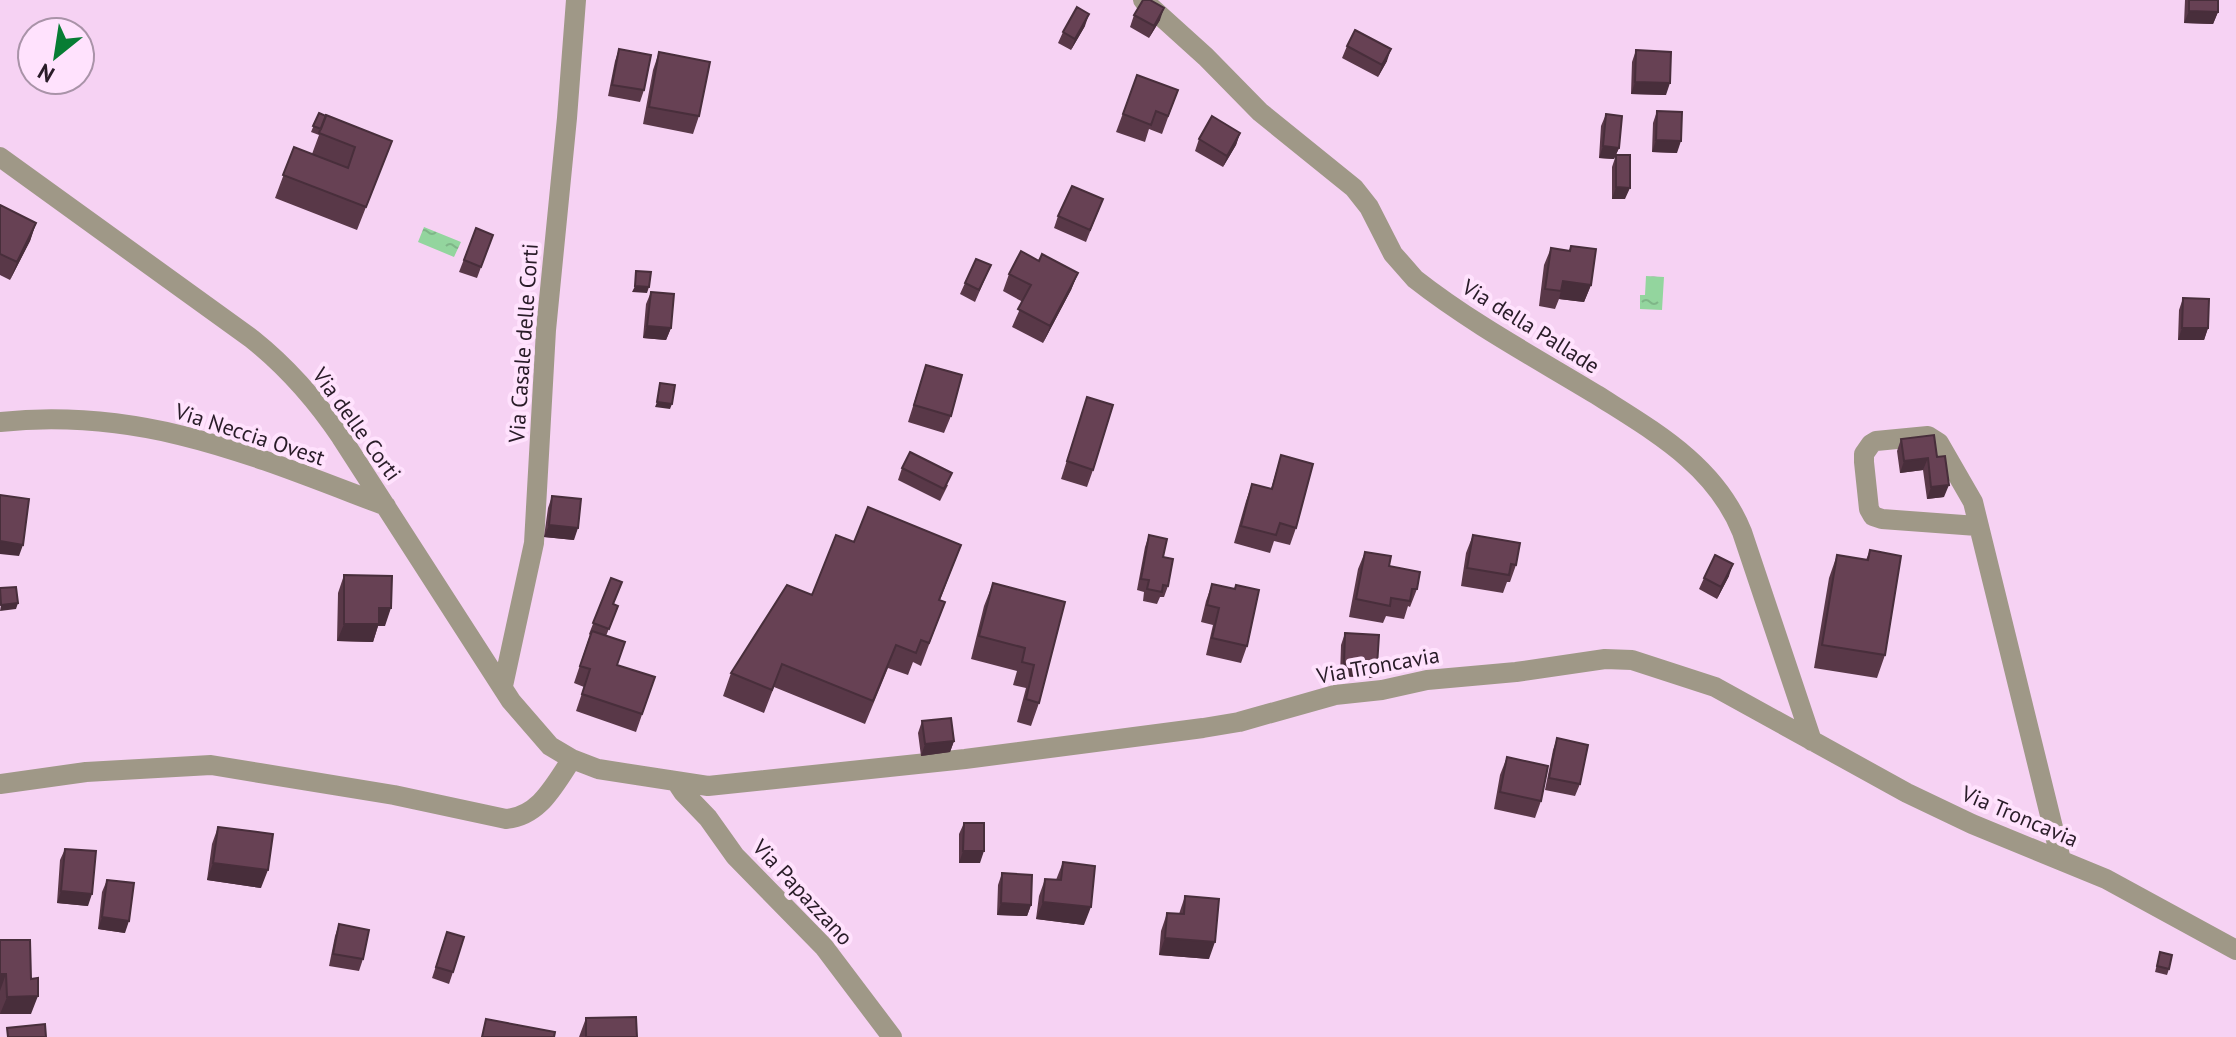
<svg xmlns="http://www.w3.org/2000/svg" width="2236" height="1037" font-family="'PT Sans',sans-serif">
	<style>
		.water { fill: url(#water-ripples) }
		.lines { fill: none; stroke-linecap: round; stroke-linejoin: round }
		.minor { stroke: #9f9887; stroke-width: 20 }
		.wall { fill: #593848 }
		.shaded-wall { fill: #482e3b }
		.building { fill: #674154; stroke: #482e3b; stroke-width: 2 }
		.labels { text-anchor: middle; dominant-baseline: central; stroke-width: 8; stroke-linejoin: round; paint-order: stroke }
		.street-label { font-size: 22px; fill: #291c28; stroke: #ffe2fd }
	</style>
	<defs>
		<pattern id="water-ripples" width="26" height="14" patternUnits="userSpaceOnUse" patternTransform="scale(2)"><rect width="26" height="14" fill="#93d59e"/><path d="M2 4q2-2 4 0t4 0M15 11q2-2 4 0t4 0" fill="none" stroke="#7fb688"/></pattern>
	</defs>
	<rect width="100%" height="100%" fill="#f6d2f3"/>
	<path class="water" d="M424,227L461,242L454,257L418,242Z
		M1646,276L1664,277L1662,310L1640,309V295H1645Z"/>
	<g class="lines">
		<path class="minor" d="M1143,0L1206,57L1260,112L1354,188L1369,207L1393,254L1415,279C1471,323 1536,358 1597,395C1655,432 1715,465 1742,532L1812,741
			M0,157L252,339C287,367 316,400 341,437L511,701L550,746L572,759L598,769L708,786L965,759L1203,728L1239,722L1335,695L1382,690L1427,680L1516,672L1605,659L1632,660L1715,687L1907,793L1972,824L2106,879L2236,950
			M0,422C144,407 254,456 386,506
			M1977,526L1882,519L1873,516L1869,509L1864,462V454L1871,444L1876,441L1928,436L1939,443L1973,502L2061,860
			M503,686L534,543L546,330L567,118L576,0
			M677,783L683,792L708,818L735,856L824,947L892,1037
			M0,784L86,772L211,765L394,795L506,819C540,816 554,785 572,759"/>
	</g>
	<path class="wall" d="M2185,0H2218V12L2213,24L2184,23Z
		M1134,15L1160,20L1149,38L1130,27Z
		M1085,26L1071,50L1058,43L1063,32Z
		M1347,46L1387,61L1378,77L1342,58Z
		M619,49L644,90L640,102L608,96L615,61Z
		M1636,50L1666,95L1631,94L1632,62Z
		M659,52L699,116L693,134L643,124L653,70Z
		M1137,75L1178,90L1162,134L1149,129L1145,142L1116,132Z
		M1657,111L1677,153L1652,152L1653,123Z
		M319,113L383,164L357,230L275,198L294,147L312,154L319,135L311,132Z
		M1606,114L1619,148L1614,159L1599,158L1601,126Z
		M1240,133L1236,145L1223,167L1195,151L1199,139Z
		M1616,155L1625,199H1612V167Z
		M1103,199L1086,242L1054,228L1058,216Z
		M0,205L36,223L30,241L10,280L0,275Z
		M476,228L493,235L477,278L459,272Z
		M1571,246L1591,285L1584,302L1559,299L1555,309L1539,306L1544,265L1551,248L1569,251Z
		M1039,261L1078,273L1071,290L1043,343L1012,327L1023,302L1003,291L1009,274Z
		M991,265L975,302L960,294L965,283Z
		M651,292L671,328L666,340L643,338L646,304Z
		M2183,298L2208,328L2204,340H2178L2179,310Z
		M926,365L951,416L944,433L908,422Z
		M1087,397L1093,470L1087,487L1061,479Z
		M1901,439L1937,457L1944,497L1927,499L1923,470L1900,473L1897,451Z
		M1281,455L1296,528L1290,545L1274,541L1270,553L1234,543L1246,501L1252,484L1271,489Z
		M902,468L948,485L940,501L898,480Z
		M552,496L574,540L544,537L548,508Z
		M1149,535L1163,557L1168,586L1164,597H1160L1157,604L1143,601L1144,592L1137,590L1145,547Z
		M1473,535L1516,565L1510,582H1507L1503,593L1461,586L1466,553Z
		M854,542L961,545L940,600L945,602L921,666L913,662L908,675L888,668L865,724L774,687L764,713L723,696L731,673L812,595Z
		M1870,550L1885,655L1877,678L1814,668L1829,578L1837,555L1866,560Z
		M1365,552L1389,566L1417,589L1410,607L1408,606L1404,619L1386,616L1383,623L1349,617L1358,569Z
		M344,575L385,626H378L373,642L337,641L338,593Z
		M1729,576L1717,599L1699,589L1704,578Z
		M611,578L613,604L618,606L606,636L617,665L655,677L636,732L576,711L584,687L574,683L590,635L589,634Z
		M993,583L1065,602L1039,703L1031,726L1017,722L1026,688L1013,685L1017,671L971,659L984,606Z
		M1212,584L1247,646L1241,663L1206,655L1213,625L1201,622L1206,601Z
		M1345,633L1377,666L1373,678L1340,676L1341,645Z
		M922,721L954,741L950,752L921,756L918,733Z
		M1557,738L1580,784L1575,796L1545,790L1553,750Z
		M1507,757L1541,801L1535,818L1494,809L1500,775Z
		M964,823L980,863H959V834Z
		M218,827L261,888L207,880L212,844Z
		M65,849L88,906L57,903L60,860Z
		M1063,862L1084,925L1036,919L1039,896L1045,879L1056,880Z
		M1002,873L1031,905L1027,916L997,915L998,885Z
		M107,880L125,933L98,929L102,892Z
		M1185,896L1209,959L1159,955L1161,931L1167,913L1179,914Z
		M339,924L363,959L359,971L329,966L335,936Z
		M447,932L453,972L449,984L432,978Z
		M0,940L31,1014H0Z
		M2160,952L2169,969L2167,975L2155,972Z
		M586,1018L637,1037H579Z"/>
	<path class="shaded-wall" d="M1164,8L1160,20L1149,38L1154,26Z
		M2189,11L2218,12L2213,24L2184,23Z
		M1089,14L1085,26L1071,50L1075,39Z
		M1391,49L1387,61L1378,77L1382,65Z
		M1635,82L1670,83L1666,95L1631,94Z
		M1240,133L1236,145L1223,167L1227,156Z
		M1656,140L1681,141L1677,153L1652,152Z
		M1603,146L1619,148L1614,159L1599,158Z
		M1616,187L1630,188L1625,199H1612Z
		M36,223L30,241L10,280L17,262Z
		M1078,273L1071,290L1043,343L1050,326Z
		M1563,281L1591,285L1584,302L1559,299Z
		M635,286L649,287L647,293L632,292Z
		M647,326L671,328L666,340L643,338Z
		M2182,328H2208L2204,340H2178Z
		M657,402L672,404L670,409L655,407Z
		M1928,458L1923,470L1900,473L1904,461Z
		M1949,485L1944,497L1927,499L1931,487Z
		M549,525L578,528L574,540L544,537Z
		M0,541L23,545L19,556L0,554Z
		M1733,564L1729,576L1717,599L1721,587Z
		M18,603L16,609L0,611L1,605Z
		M379,608H391L385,626H378L373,642L337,641L344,624Z
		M1344,664L1377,666L1373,678L1340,676Z
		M954,741L950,752L921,756L925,744Z
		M963,851H984L980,863H959Z
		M213,863L268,870L261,888L207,880Z
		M61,891L92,894L88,906L57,903Z
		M1043,902L1091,907L1084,925L1036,919Z
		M1001,903L1031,905L1027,916L997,915Z
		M102,917L129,921L125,933L98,929Z
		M1165,938L1215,942L1209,959L1159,955Z
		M0,974H6L0,991Z
		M38,996L31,1014H0L7,997Z"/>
	<path class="building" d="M1143,0H1150L1164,8L1154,26L1134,15Z
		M2189,0H2218V12L2189,11Z
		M1077,7L1089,14L1075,39L1063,32Z
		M1355,30L1391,49L1382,65L1347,46Z
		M619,49L651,55L644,90L612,85Z
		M1636,50L1671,52L1670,83L1635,82Z
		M659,52L710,62L699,116L649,107Z
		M1137,75L1178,90L1168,116L1156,111L1151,125L1123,114Z
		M1657,111L1682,112L1681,141L1656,140Z
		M319,113L326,116L321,129L313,126Z
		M1606,114L1622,116L1619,148L1603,146Z
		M326,115L392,141L366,207L283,175L294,147L348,168L355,147L319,133Z
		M1212,116L1240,133L1227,156L1199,139Z
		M1616,155H1630V188L1616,187Z
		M1072,186L1103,199L1090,230L1058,216Z
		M0,205L36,223L17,262L0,254Z
		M476,228L493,235L481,267L464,260Z
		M1571,246L1596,249L1591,285L1563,281L1561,291L1545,289L1551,248L1570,251Z
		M1021,251L1039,261L1042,254L1078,273L1050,326L1018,309L1031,285L1009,274Z
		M976,259L991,265L979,290L965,283Z
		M636,271L651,272L649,287L635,286Z
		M651,292L674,294L671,328L647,326Z
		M2183,298L2209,299L2208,328H2182Z
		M926,365L962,375L951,416L914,405Z
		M660,383L675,385L672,404L657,402Z
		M1087,397L1113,405L1093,470L1067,461Z
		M1934,435L1937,457L1945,456L1949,485L1931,487L1928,458L1904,461L1901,439Z
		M910,452L952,473L944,489L902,468Z
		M1281,455L1313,464L1296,528L1280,523L1276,535L1241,526L1252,484L1272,489Z
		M0,495L29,499L23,545L0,541Z
		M552,496L581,499L578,528L549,525Z
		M868,507L961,545L939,600L945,602L929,643L921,640L916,653L896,645L873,701L782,664L772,690L731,673L787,585L812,595L836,535L854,542Z
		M1149,535L1167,539L1163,557L1173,559L1168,586L1163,585L1162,592L1147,589L1149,580L1141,579Z
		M1473,535L1520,543L1516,565L1511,564L1509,575L1467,568Z
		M1870,550L1901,556L1885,655L1822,645L1837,555L1868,560Z
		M1365,552L1391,556L1389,566L1420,572L1417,589H1412L1410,601L1391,598L1390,606L1356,599Z
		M1715,555L1733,564L1721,587L1704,578Z
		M344,575L392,576L391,608H379V624H344Z
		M611,578L622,582L613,604L618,606L609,629L593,623Z
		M993,583L1065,602L1039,703L1026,699L1034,665L1022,662L1025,648L979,636Z
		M1212,584L1235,589L1236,585L1259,590L1247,646L1212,638L1219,608L1207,605Z
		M16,587L18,603L1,605L0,588Z
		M592,631L625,642L617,665L655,677L642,714L582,694L590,669L580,666Z
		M1345,633L1379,635L1377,666L1344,664Z
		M951,718L954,741L925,744L922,721Z
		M1557,738L1588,745L1580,784L1549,778Z
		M1507,757L1548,766L1541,801L1500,792Z
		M964,823H984V851H963Z
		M218,827L273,834L268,870L213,863Z
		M65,849L96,851L92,894L61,891Z
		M1063,862L1095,866L1091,907L1043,902L1045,879L1061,880Z
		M1002,873L1032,875L1031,905L1001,903Z
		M107,880L134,883L129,921L102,917Z
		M1185,896L1219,899L1215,942L1165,938L1167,913L1184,914Z
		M339,924L369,930L363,959L333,954Z
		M447,932L464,937L453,972L436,967Z
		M0,940H30L31,979L38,978V996L7,997L6,974H0Z
		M2160,952L2172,955L2169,969L2157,966Z
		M636,1017L637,1037H586V1018Z
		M486,1019L555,1032L554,1037H482Z
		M45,1024L46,1037H8L7,1028Z"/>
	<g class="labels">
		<g class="street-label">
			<text transform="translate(1531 326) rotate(32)">Via della Pallade</text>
			<text transform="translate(523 343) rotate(-86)">Via Casale delle Corti</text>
			<text transform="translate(357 424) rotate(54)">Via delle Corti</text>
			<text transform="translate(250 434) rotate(18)">Via Neccia Ovest</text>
			<text transform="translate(1378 665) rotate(-10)">Via Troncavia</text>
			<text transform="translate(2020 816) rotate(23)">Via Troncavia</text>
			<text transform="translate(803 892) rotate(47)">Via Papazzano</text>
		</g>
	</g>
	<g transform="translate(56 56) rotate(210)"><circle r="38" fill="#ffe2fd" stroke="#a993a8" stroke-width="2"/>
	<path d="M0-6L14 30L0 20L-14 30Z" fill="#077d34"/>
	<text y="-12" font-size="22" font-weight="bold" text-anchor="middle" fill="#291c28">N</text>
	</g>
</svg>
